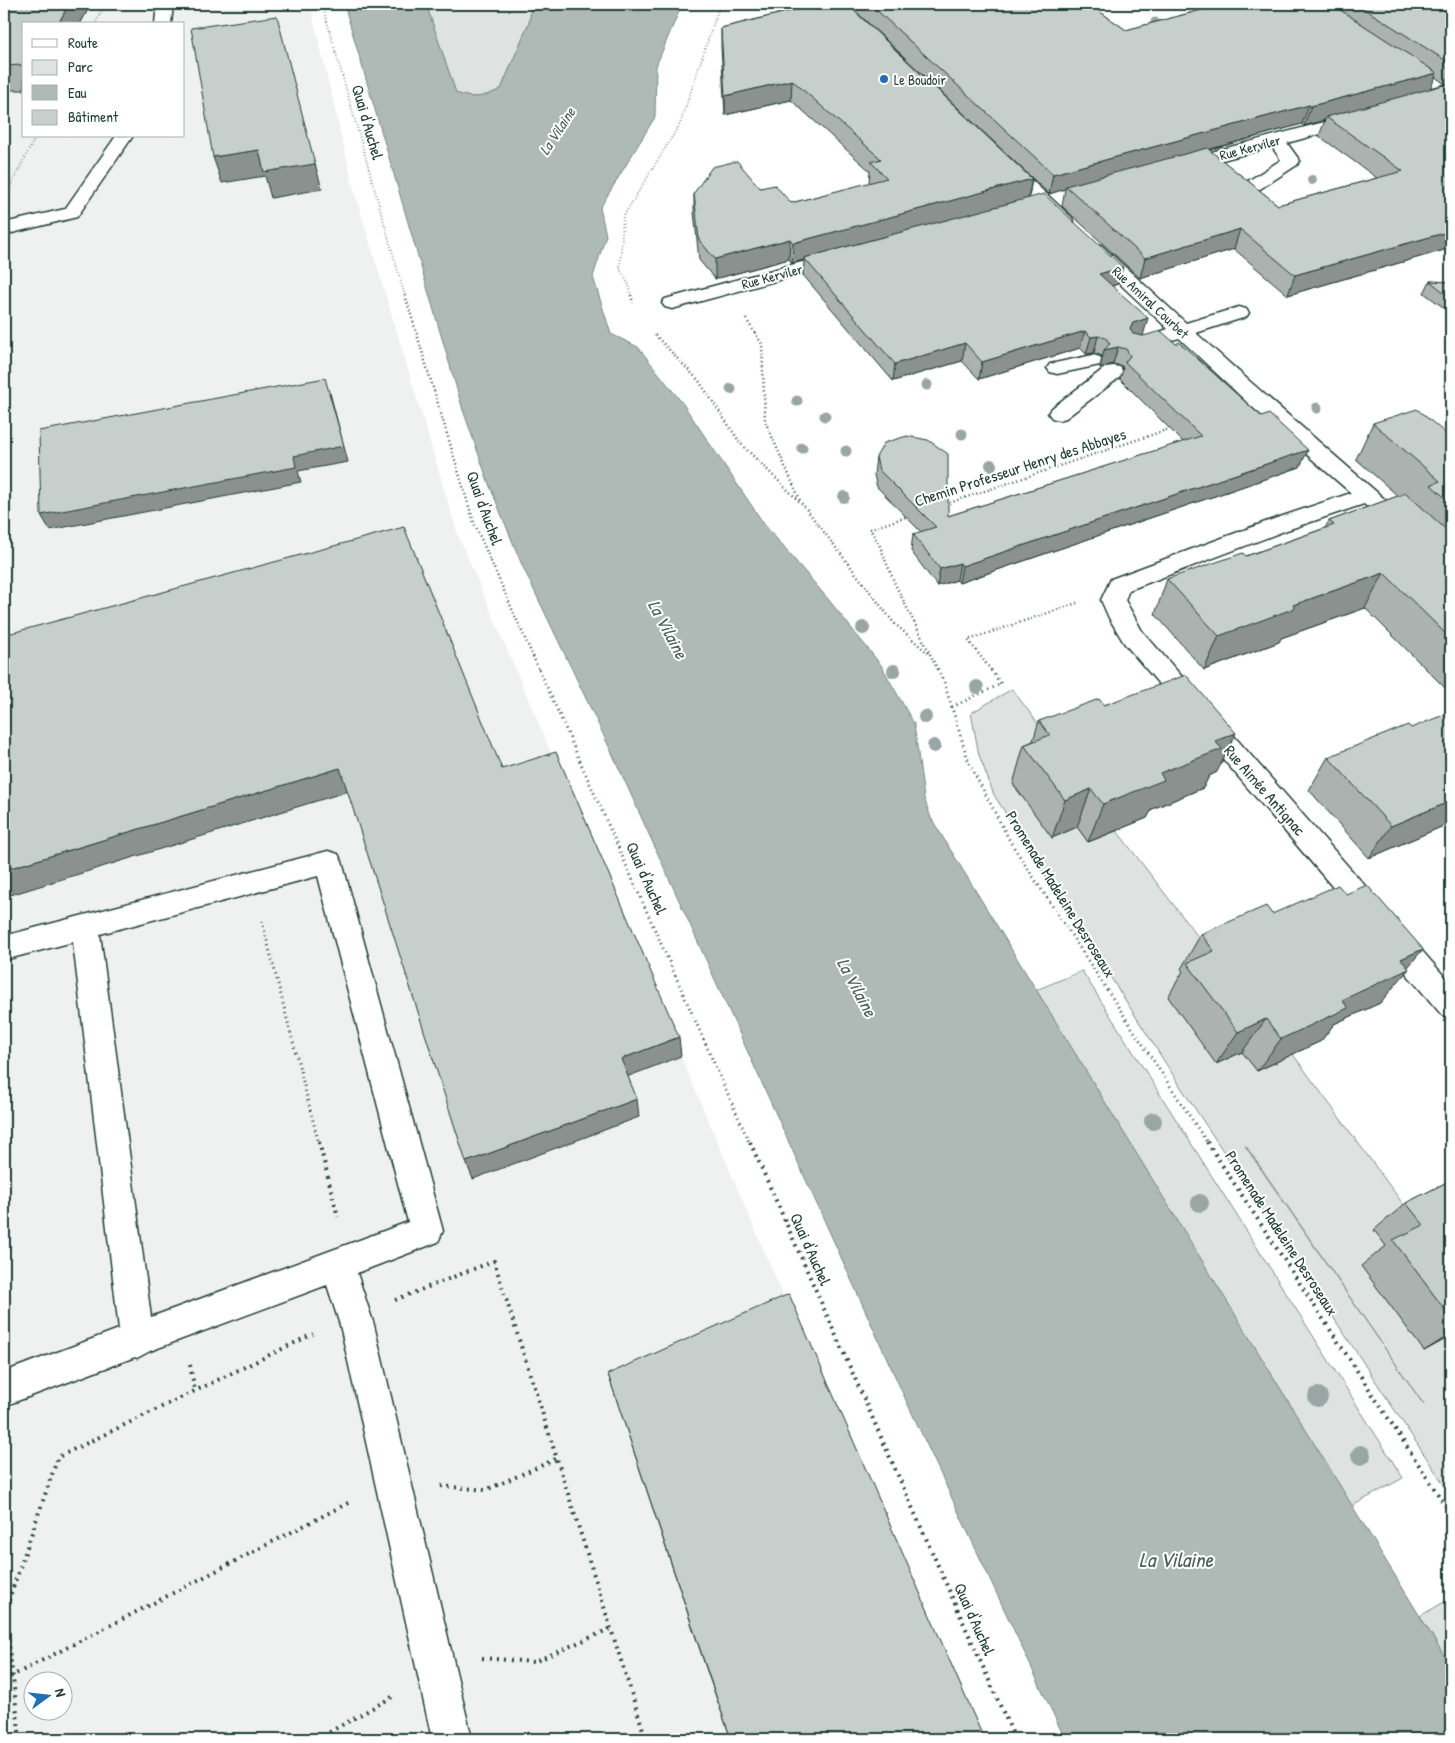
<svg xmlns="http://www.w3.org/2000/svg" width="1455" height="1743" font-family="'Patrick Hand',sans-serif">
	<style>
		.built { fill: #eef1f0; fill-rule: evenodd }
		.green { fill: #dee3e2; stroke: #7e908b; fill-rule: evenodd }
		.water { fill: #afbab7; stroke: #758883 }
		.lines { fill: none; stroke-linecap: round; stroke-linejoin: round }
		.minor-casing { stroke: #1f3d34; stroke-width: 3 }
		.path-far3 { stroke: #1f3d34; stroke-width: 2; stroke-dasharray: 0.5 2.5; stroke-linecap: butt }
		.path-far2 { stroke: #1f3d34; stroke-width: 2.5; stroke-dasharray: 1 3; stroke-linecap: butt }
		.path-far1 { stroke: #1f3d34; stroke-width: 3; stroke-dasharray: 1 4; stroke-linecap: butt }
		.path { stroke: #1f3d34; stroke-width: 4; stroke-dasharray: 2 5; stroke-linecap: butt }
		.minor { fill: #fff; fill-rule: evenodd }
		.tree { fill: #99a6a3 }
		.wall { fill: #abb2af; stroke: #1f3d34; fill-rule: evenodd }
		.shaded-wall { fill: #8b918f; stroke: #1f3d34 }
		.building { fill: #c7cfcc; stroke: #1f3d34 }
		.poi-dot { fill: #1f6fb2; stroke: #fff; stroke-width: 2 }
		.labels { text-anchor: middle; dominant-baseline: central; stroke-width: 4; stroke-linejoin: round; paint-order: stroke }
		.far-poi-label { font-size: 14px; fill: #1f3d34; stroke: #fff; text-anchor: start }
		.far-street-label { font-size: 14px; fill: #1f3d34; stroke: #fff }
		.far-water-label { font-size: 15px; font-style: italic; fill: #4a625b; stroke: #fff }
		.street-label { font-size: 16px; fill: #1f3d34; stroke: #fff }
		.water-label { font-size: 18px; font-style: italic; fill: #4a625b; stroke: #fff }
		.near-water-label { font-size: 21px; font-style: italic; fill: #4a625b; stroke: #fff }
	</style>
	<rect width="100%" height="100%" fill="#fff"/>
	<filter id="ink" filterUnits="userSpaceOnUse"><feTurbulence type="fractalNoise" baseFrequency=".02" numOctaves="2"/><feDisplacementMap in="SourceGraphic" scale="10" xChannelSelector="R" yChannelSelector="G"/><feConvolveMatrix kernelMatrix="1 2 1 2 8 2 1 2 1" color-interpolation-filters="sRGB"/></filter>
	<g filter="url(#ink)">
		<path class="built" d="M4,4H310L354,190L458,535L973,1739H4ZM24,24H184V136H24ZM32,1680H62V1710H32Z"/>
		<path class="green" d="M426,4H531L530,20L501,89C484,97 474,100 456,93Z
			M1012,689L1057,749L1052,837L1077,827L1088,842L1117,831L1212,955L1182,969L1257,1071L1292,1053L1409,1212L1375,1230L1451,1336V1495L1184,1092L994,795L979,755L971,713ZM1246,1146L1424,1405L1245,1146Z
			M1082,971L1403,1478L1352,1506L1036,990Z
			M1451,1598V1667L1420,1616Z"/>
		<path class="water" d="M344,4H426L456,93C474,100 484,97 501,89L530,20L531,4H682L656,66L655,117L600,208L606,235L593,277L611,334L638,347L683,404L764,524L828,599L881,665L914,724L924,798L931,818L1451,1667V1739H1065L904,1396L613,755L522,565L489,484L463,410Z"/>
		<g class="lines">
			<g class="minor-casing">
				<path id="minor" d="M157,4H173L171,24H155Z
					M1358,113L1364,114L1367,118L1364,122L1287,143L1300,161L1297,165L1260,189L1254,190L1248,189L1245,185L1248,181L1281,160L1272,147L1180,171L1174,170L1171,166L1174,162Z
					M116,136H133L77,217L4,235V223L65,209Z
					M1003,158L1009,159L1072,218L1074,222L1072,226L1065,228L1058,226L997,167L994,163L997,159Z
					M1094,243L1101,245L1186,323L1239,307L1246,309L1249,313L1246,317L1196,333C1280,410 1367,482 1451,558V579L1443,577L1364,504L1287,530L1129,590L1125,600L1142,631L1451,984V1018L1441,1014L1124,643L1109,618L1101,600L1111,579L1271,520L1351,493L1250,405L1179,338L1169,341L1162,339L1159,335L1162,331L1168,329L1087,253L1085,249L1087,245Z
					M839,252L846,254L848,258L846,262L672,309L665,307L662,303L665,299Z
					M1093,355L1100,357L1103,361L1100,365L1057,374L1050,372L1047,368L1050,364Z
					M1113,366L1120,367L1123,372L1120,377L1066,418L1059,420L1052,418L1048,413L1052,408L1106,367Z
					M328,851L338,854L342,862L443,1231L438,1242L357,1273L374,1325L472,1739H432L340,1325L327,1285L150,1351L137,1358L135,1357L4,1406V1372L119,1329L73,942L4,960V936ZM318,876L408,1222L151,1317L100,934Z"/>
			</g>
			<path class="path-far3" d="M322,4L405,296
				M95,24L105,4
				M7,193L36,136
				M631,296L629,285L620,269L623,217L680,124L720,4"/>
			<path class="path-far2" d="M405,295L474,523L539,670
				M631,295L633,303
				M746,319L762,344L765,421L801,502
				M655,335L699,381L741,444L803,505L894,623L930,655
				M946,504L1172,428
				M909,516L870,529L879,544L895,584L938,670
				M991,670L968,640L1077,603"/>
			<path class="path-far1" d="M539,669L750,1144
				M937,669L944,682L969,763L1011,843L1208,1144
				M952,707L1001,684L990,669
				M262,921L319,1144"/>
			<path class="path" d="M319,1142L338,1217
				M750,1142L1015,1739
				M1207,1142L1451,1514
				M395,1300L494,1261L646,1739
				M190,1365L195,1391
				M441,1486L486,1490L556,1459
				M482,1658L534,1662L612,1628
				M4,1680L350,1502
				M20,1739L5,1611L58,1457L313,1334
				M317,1739L394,1696"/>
			<use href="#minor" class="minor"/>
		</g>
		<g class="tree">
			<circle cx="1155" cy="22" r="4.5"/>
			<circle cx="1312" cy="180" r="5"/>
			<circle cx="927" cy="385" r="5.5"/>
			<circle cx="731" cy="389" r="5.5"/>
			<circle cx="797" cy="401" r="5.5"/>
			<circle cx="1317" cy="408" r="5.5"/>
			<circle cx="825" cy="416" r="5.5"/>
			<circle cx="962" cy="434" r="5.5"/>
			<circle cx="802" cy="448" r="5.5"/>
			<circle cx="846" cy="451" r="5.5"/>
			<circle cx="991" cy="465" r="6"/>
			<circle cx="844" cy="497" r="6"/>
			<circle cx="863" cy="628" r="7"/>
			<circle cx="894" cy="671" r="7"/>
			<circle cx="977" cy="687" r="7"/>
			<circle cx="925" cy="717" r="7"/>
			<circle cx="934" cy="746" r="7"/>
			<circle cx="1153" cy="1121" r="9"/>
			<circle cx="1200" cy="1203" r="9"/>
			<circle cx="1318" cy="1397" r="10"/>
			<circle cx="1361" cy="1455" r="10"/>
		</g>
		<path class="wall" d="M4,4H91L80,24H24V90H4Z
			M768,4H847L1032,179L1029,198L1118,284L1112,286L1143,336H1142L1300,467L959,583L957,580L937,586L911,551L913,534L921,532L877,487L874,475L876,457L948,516L1183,442L1120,379L1123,369L1122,366L1113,364L1100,368L1102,357V356L1094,353L1086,354L1080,348L979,379L962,361L893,381L803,275L804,260L792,263L789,259L715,279L699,260L694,212V193L760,188L791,203L870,183L869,182L870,171L791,100L725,115L721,47V28L778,14Z
			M848,4H1089L1126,30L1212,7L1208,4H1451V248L1288,295L1234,249L1140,278L1062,206L1065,189L1049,194ZM1435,77L1445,84L1430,88ZM1325,120L1319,136L1377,178L1278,205L1209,150L1302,124L1304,126Z
			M1430,281L1451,282V313L1424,293Z
			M1373,423L1451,438V694L1365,608L1281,638L1279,642L1204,670L1155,614L1167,579L1246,556L1325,528L1329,521L1398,496L1356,459Z
			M1104,705L1217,772L1209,776L1203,788L1152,809L1147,818L1088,842L1077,827L1052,838L1013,784L1024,745L1033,741L1039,721Z
			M1411,728L1448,824L1369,858L1309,790L1328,757Z
			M1346,894L1423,949L1407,967L1380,1003L1334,1024L1321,1041L1257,1071L1242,1052L1216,1064L1168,997L1183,971L1181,969L1201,934Z
			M1451,1180V1336L1424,1351L1361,1266L1386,1246L1374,1230L1406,1203Z
			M608,1374L984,1739H731L709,1677Z"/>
		<path class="shaded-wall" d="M69,4H91L80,24H58Z
			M1437,73L1429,92L1326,117L1325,120L1304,126L1311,106Z
			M792,80L791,100L725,115V96Z
			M1309,105L1302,124L1068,188L1066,186L1065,189L1049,194L1053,174Z
			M259,150L315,164L322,189L271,198L265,176L222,183L213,157Z
			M1032,179L1028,199L804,258V260L792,263L793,243Z
			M1240,229L1234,249L1140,278L1145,258Z
			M1451,231V248L1288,295L1295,275Z
			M790,239L789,259L715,279V259Z
			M1123,267L1118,284L1095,291L1099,274Z
			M1148,318L1143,336L1128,341L1130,329L1133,323Z
			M1085,331L1080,348L979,379L982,362Z
			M1098,336L1094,353L1086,354L1091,337Z
			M965,343L962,361L893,381L895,364Z
			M1118,347L1113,364L1100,368L1104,350Z
			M330,393L348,462L298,471L301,482L50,530L41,515L294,456Z
			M1308,450L1300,467L959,583L962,566Z
			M960,563L957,580L937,586L940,569Z
			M1384,573L1365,608L1281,638L1279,642L1204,670L1219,636L1293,605Z
			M1236,733L1217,772L1209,776L1203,788L1152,809L1147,818L1088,842L1103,804L1160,773L1215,741Z
			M340,768L349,791L4,897V870Z
			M1091,789L1077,827L1052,838L1065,800Z
			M1451,801V820L1448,824L1369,858L1391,826Z
			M1423,949L1404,972L1409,969L1380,1003L1334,1024L1321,1041L1257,1071L1281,1039L1342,1000L1401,959Z
			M1266,1019L1242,1052L1216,1064L1238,1032Z
			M679,1037L681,1056L624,1078L621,1059Z
			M637,1099L639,1117L473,1179L466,1162Z
			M1451,1334V1336L1424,1351Z"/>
		<path class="building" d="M4,4H69L58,24H24V65L4,66Z
			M788,4H847L1032,179L793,243L790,239L715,259L699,240L694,193L712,167L737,161L760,188L775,185L791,203L887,178L871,162L881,159L792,80L725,96L721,28L795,10Z
			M870,4H1089L1126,30L1224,4H1331L1437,73L1311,106L1309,105L1053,174Z
			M1357,4H1451V64Z
			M277,16L315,164L264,172L259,150L213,157L191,28Z
			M1451,83V231L1295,275L1240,229L1145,258L1066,186L1207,148L1278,205L1403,171L1326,117Z
			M1044,194L1123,267L1099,274L1148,318L1133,323L1130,329L1133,334L1143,336L1161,331L1176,344L1179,342L1262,417L1269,414L1308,450L962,566L960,563L940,569L913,534L936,527L879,470L876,457L884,443L907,436L928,440L948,454V516L1201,436L1125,362L1130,356L1126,349L1118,347L1104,350L1110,344L1106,338L1098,336L1091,337L1085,331L982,362L965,343L895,364L804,258Z
			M1430,281L1451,282V298Z
			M325,378L344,446L294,456L296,467L41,515L39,431Z
			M1417,409L1451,438V503L1431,485L1440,481L1373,423Z
			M1406,493L1451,534V639L1384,573L1293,605L1295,608L1219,636L1167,579L1243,553L1246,556L1334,525L1329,521Z
			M404,527L502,769L556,752L679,1037L621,1059L637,1099L466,1162L340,768L4,870V635Z
			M1186,675L1236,733L1215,741L1222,749L1160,773L1164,780L1103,804L1091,789L1065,800L1024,745L1050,735L1039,721L1099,699L1104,705Z
			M1451,712V801L1391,826L1328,757L1408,725L1411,728Z
			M1338,885L1346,894L1367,885L1423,949L1401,959L1409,969L1342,1000L1348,1008L1281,1039L1266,1019L1238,1032L1187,963L1214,951L1201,934L1266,906L1272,914Z
			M1451,1180V1318L1393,1240L1424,1225L1406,1203Z
			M789,1294L984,1739H731L708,1673L608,1374Z"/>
	</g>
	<circle class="poi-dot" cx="884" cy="79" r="5"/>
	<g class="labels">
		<g class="far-poi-label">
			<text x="894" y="79">Le Boudoir</text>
		</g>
		<g class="far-street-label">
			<text transform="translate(1250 147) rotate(-15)">Rue Kerviler</text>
			<text transform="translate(772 276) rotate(-15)">Rue Kerviler</text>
			<text transform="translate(1151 302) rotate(43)">Rue Amiral Courbet</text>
		</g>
		<g class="far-water-label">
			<text transform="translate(557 131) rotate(-57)">La Vilaine</text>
		</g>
		<g class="street-label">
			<text transform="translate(368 122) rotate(74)">Quai d'Auchel</text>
			<text transform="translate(1020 467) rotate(-18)">Chemin Professeur Henry des Abbayes</text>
			<text transform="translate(485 508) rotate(70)">Quai d'Auchel</text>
			<text transform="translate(1265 790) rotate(49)">Rue Aimée Antignac</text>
			<text transform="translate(647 878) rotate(66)">Quai d'Auchel</text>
			<text transform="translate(1061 894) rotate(58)">Promenade Madeleine Desroseaux</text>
			<text transform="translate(1282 1233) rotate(57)">Promenade Madeleine Desroseaux</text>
			<text transform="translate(811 1249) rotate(66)">Quai d'Auchel</text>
			<text transform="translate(975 1619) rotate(66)">Quai d'Auchel</text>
		</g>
		<g class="water-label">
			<text transform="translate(668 629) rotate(62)">La Vilaine</text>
			<text transform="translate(857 987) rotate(62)">La Vilaine</text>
		</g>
		<g class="near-water-label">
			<text x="1176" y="1559">La Vilaine</text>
		</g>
	</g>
	<rect width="1455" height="1743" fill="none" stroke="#fff" stroke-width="20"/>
	<rect x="10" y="10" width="1435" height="1723" fill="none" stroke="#1f3d34" stroke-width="2" filter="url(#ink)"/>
	<rect x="22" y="22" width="162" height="115" fill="#ffffff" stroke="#a5b1ae"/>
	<rect x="32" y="39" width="25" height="8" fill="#ffffff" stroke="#a5b1ae"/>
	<text x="68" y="48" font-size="15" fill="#1f3d34">Route</text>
	<rect x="32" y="60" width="25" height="15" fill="#dee3e2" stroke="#a5b1ae"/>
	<text x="68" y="72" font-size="15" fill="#1f3d34">Parc</text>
	<rect x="32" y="85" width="25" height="15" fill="#afbab7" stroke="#a5b1ae"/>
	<text x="68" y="98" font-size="15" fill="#1f3d34">Eau</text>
	<rect x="32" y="110" width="25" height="15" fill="#c7cfcc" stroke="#a5b1ae"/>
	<text x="68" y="122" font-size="15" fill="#1f3d34">Bâtiment</text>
	<g transform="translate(48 1696) rotate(75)"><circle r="24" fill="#ffffff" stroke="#a5b1ae"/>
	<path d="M0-4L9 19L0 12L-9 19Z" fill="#1f6fb2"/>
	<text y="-8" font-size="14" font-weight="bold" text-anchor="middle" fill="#1f3d34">N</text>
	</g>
</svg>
